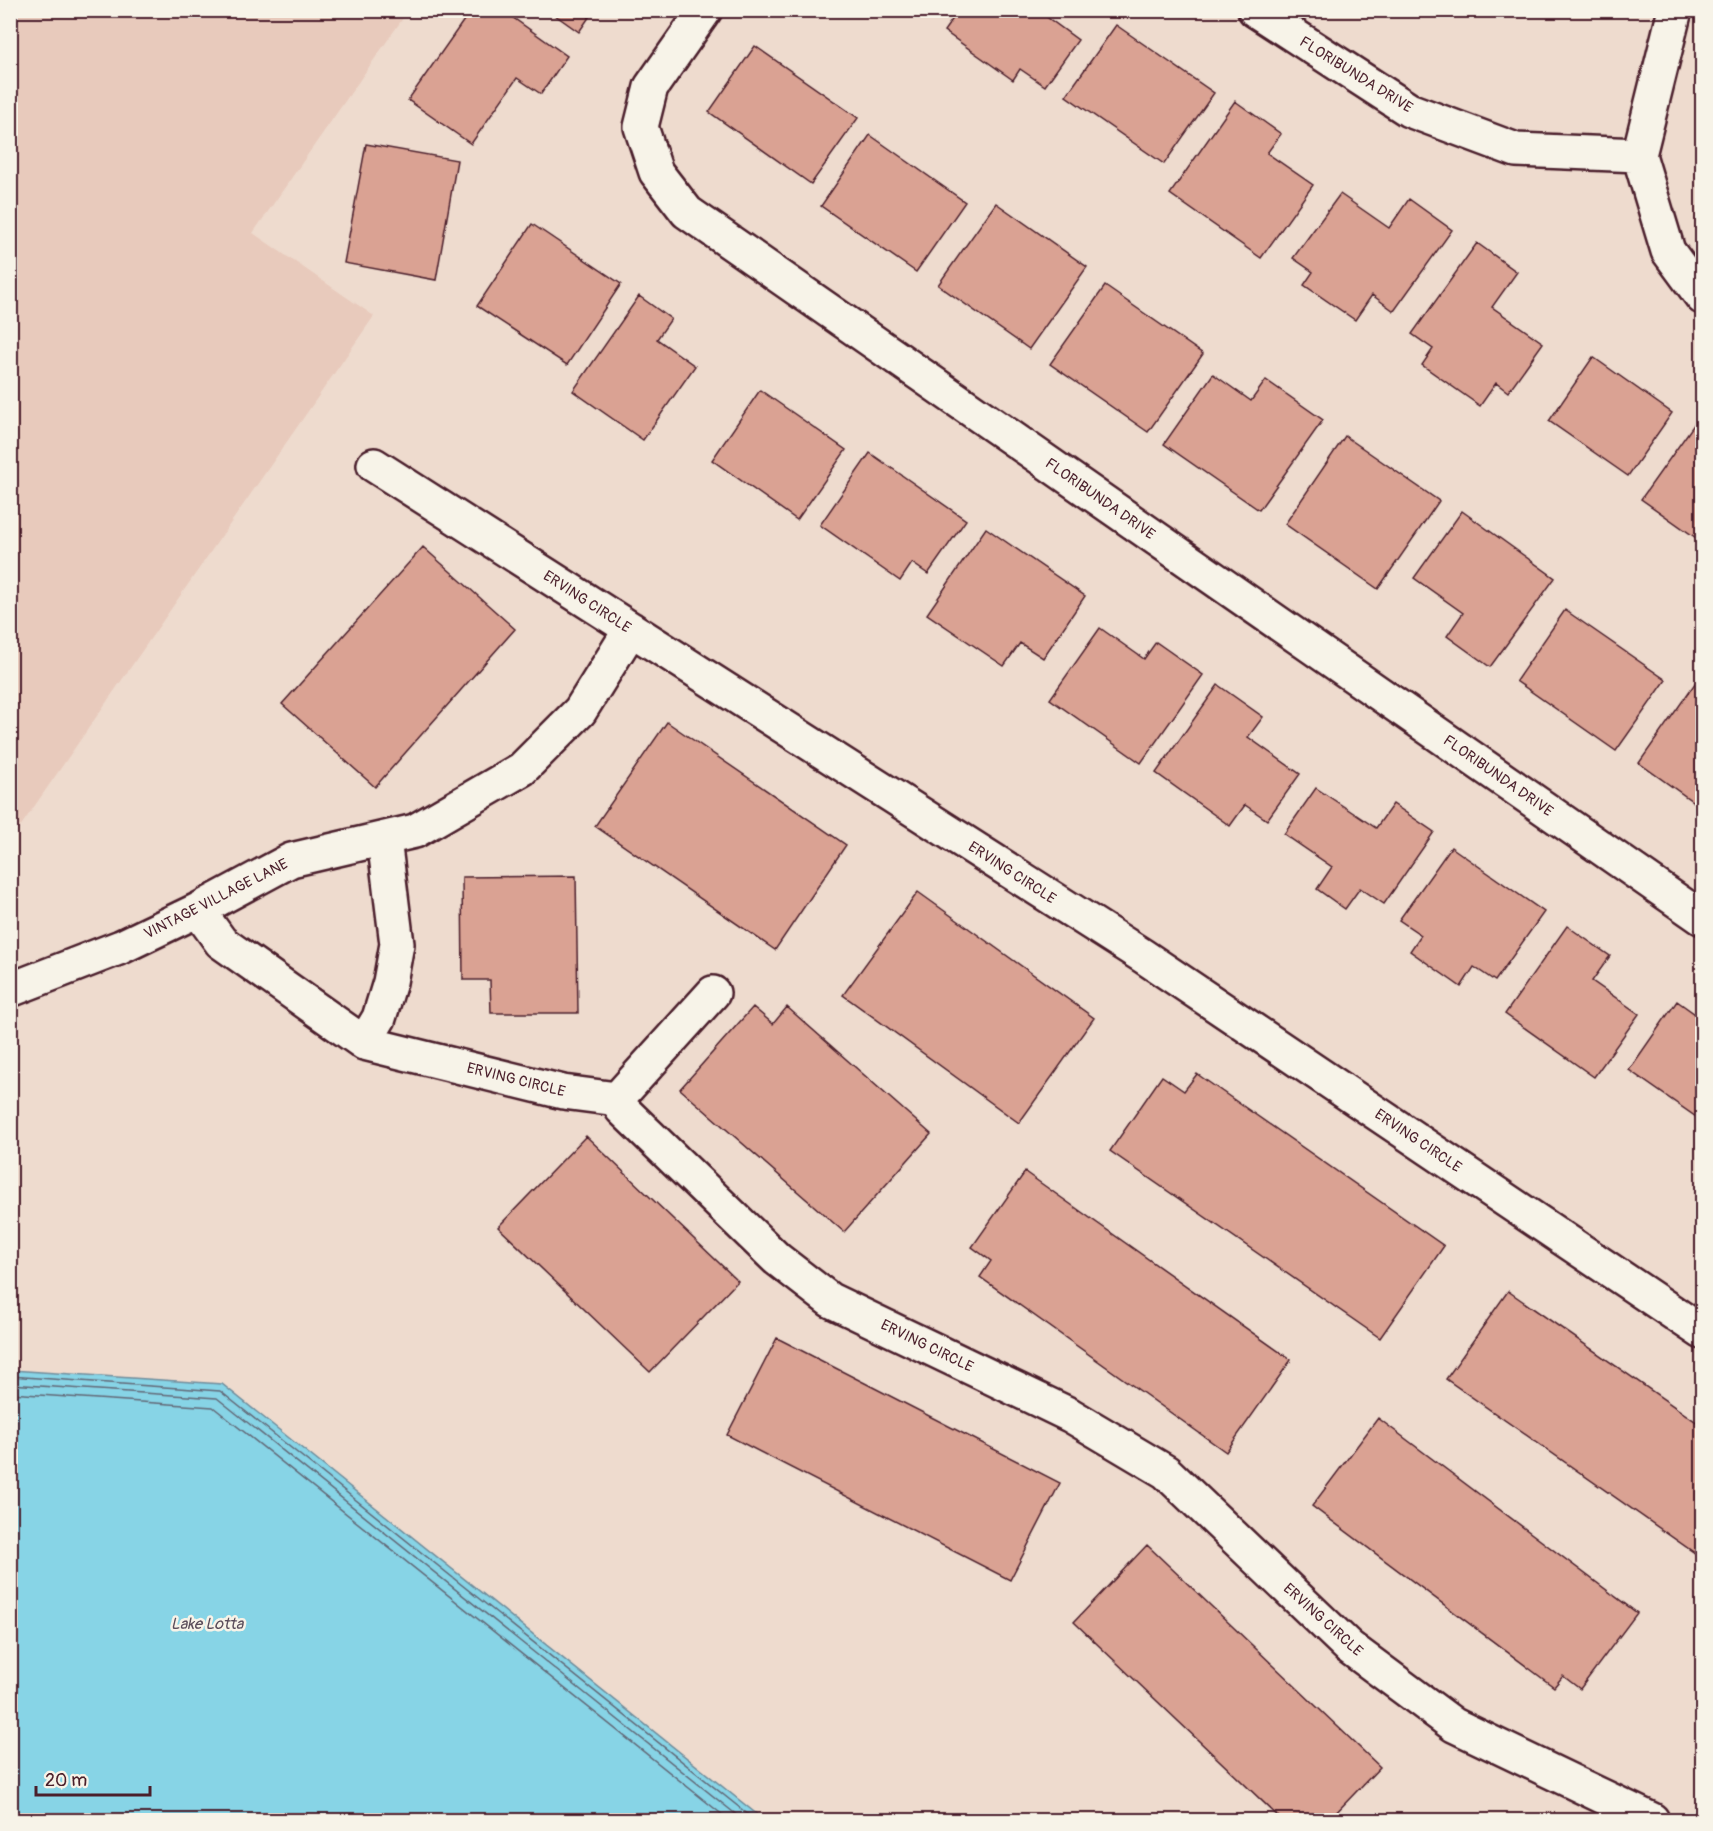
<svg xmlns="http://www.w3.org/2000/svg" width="1713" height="1831" font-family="Pangolin,sans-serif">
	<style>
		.built { fill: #e8cabc }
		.water { fill: #87d4e6; stroke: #6f8c9b; stroke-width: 1.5 }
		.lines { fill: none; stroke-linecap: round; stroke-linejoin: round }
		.shore { stroke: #626776; stroke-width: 1.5 }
		.building { fill: #daa293; stroke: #4a1f2b; stroke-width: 1.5 }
		.minor-casing { stroke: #4a1f2b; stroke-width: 38 }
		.minor { stroke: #f7f3e8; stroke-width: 33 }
		.labels { text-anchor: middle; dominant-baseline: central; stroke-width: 5; stroke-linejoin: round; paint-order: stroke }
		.street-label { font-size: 15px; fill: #4a1f2b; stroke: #f7f3e8 }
		.water-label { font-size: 16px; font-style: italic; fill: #594c5a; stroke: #f7f3e8 }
	</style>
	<rect width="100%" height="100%" fill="#eedbce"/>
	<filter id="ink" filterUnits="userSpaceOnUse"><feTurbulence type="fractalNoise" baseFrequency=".0167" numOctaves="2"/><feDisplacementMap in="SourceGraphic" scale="12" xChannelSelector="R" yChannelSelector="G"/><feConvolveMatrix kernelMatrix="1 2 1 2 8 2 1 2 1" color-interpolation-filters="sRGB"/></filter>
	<g filter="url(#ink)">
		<path class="built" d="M11,10L408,11L253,233L374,316L11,840Z"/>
		<path class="water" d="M11,1370L222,1384L764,1820H11Z"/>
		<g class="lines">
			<path class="shore" d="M10,1376L220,1391L755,1820
				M10,1384L217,1398L743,1820
				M10,1393L213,1407L729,1820"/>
		</g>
		<path class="building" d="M471,10H502L567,56L541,94L517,78L471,144L408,100Z
			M548,10H594L579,32Z
			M959,10H1037L1078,40L1045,86L1020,69L1013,80L944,31Z
			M1116,25L1214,93L1164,164L1066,96Z
			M755,46L858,118L811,184L709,112Z
			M1235,101L1281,134L1267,153L1313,185L1261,258L1170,194Z
			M870,135L965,202L916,272L821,206Z
			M366,144L457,160L436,280L344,263Z
			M1340,194L1389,228L1409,199L1452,230L1394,311L1372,295L1355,320L1304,285L1313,272L1293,258Z
			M996,203L1087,267L1029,349L938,285Z
			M532,224L621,284L567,365L477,306Z
			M1477,243L1517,272L1492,307L1543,343L1508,392L1496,383L1480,406L1422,365L1433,349L1412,334Z
			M1105,286L1203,354L1148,432L1050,364Z
			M639,296L671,319L657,339L695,366L643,440L573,391Z
			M1593,357L1672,413L1628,476L1549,421Z
			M1213,374L1251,401L1266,380L1323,420L1259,510L1164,444Z
			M760,390L846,450L797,520L712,460Z
			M1695,423L1702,428V542L1641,499Z
			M1345,436L1439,501L1378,589L1285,524Z
			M870,453L966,520L928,574L912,563L900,581L820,525Z
			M1462,511L1555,578L1490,667L1447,636L1463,613L1414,578Z
			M986,528L1085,596L1043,658L1020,643L1004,666L927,614Z
			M423,547L515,629L375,787L282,704Z
			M1565,610L1666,680L1616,751L1516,681Z
			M1100,628L1144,659L1156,642L1203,675L1141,763L1050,699Z
			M1698,679L1702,682V808L1639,763Z
			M1218,685L1263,717L1248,737L1300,774L1267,820L1245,805L1230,826L1156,773Z
			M667,722L846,845L775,950L595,826Z
			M1316,788L1376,828L1393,804L1434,832L1384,904L1360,888L1345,909L1317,889L1332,867L1284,834Z
			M1451,847L1544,912L1495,981L1474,967L1461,987L1410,951L1421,935L1399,920Z
			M576,876L578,1013H491L490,980H463L462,877Z
			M918,892L1094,1018L1019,1123L843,995Z
			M1567,926L1610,956L1592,981L1639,1014L1594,1077L1505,1014Z
			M1677,1001L1702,1019V1121L1629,1070Z
			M753,1007L773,1024L787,1007L931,1134L844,1232L680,1089Z
			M1197,1074L1444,1246L1380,1338L1110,1151L1162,1076L1184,1091Z
			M586,1136L738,1281L650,1372L498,1227Z
			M1025,1172L1291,1360L1226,1452L980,1277L991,1261L972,1247Z
			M1508,1291L1702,1426V1558L1446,1379Z
			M777,1338L1060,1483L1010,1580L727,1435Z
			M1378,1418L1637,1613L1580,1689L1563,1676L1554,1687L1312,1506Z
			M1147,1545L1380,1767L1329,1820H1282L1074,1622Z"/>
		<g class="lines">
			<g class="minor-casing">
				<path id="minor" d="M705,10L651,87L641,127L656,172L687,212L1702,918
					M1255,10L1409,110L1516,150L1639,155
					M1675,10L1639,155L1668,251L1702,297
					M374,465L1143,956L1702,1332
					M198,910L221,942L364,1043L563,1092L617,1099L622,1109L777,1259L830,1300L1070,1415L1166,1472L1349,1647L1454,1725L1652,1820
					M10,990L121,947L198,910L291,860L415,831L522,769L580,711L631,629
					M364,1043L379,1018L390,982L397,944L384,839
					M617,1099L713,993"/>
			</g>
			<use href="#minor" class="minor"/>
		</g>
	</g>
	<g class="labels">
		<g class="street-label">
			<text transform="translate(1356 75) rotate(32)">FLORIBUNDA DRIVE</text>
			<text transform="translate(1100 499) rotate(35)">FLORIBUNDA DRIVE</text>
			<text transform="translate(587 602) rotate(33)">ERVING CIRCLE</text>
			<text transform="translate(1498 776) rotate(35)">FLORIBUNDA DRIVE</text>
			<text transform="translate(1012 873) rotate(33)">ERVING CIRCLE</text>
			<text transform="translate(216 899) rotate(-27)">VINTAGE VILLAGE LANE</text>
			<text transform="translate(516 1080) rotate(14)">ERVING CIRCLE</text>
			<text transform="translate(1418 1141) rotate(34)">ERVING CIRCLE</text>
			<text transform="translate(927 1346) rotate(26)">ERVING CIRCLE</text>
			<text transform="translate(1323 1620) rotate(42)">ERVING CIRCLE</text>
		</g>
		<g class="water-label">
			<text x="207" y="1624">Lake Lotta</text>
		</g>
	</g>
	<rect width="1713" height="1831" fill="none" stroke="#f7f3e8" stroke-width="36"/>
	<rect x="18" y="18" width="1677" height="1795" fill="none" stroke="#4a1f2b" stroke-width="2" filter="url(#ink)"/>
	<path d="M36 1786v9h114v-9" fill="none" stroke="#4a1f2b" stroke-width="3"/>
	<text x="45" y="1786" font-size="18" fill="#4a1f2b" stroke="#f7f3e8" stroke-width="4.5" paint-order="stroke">20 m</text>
</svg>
